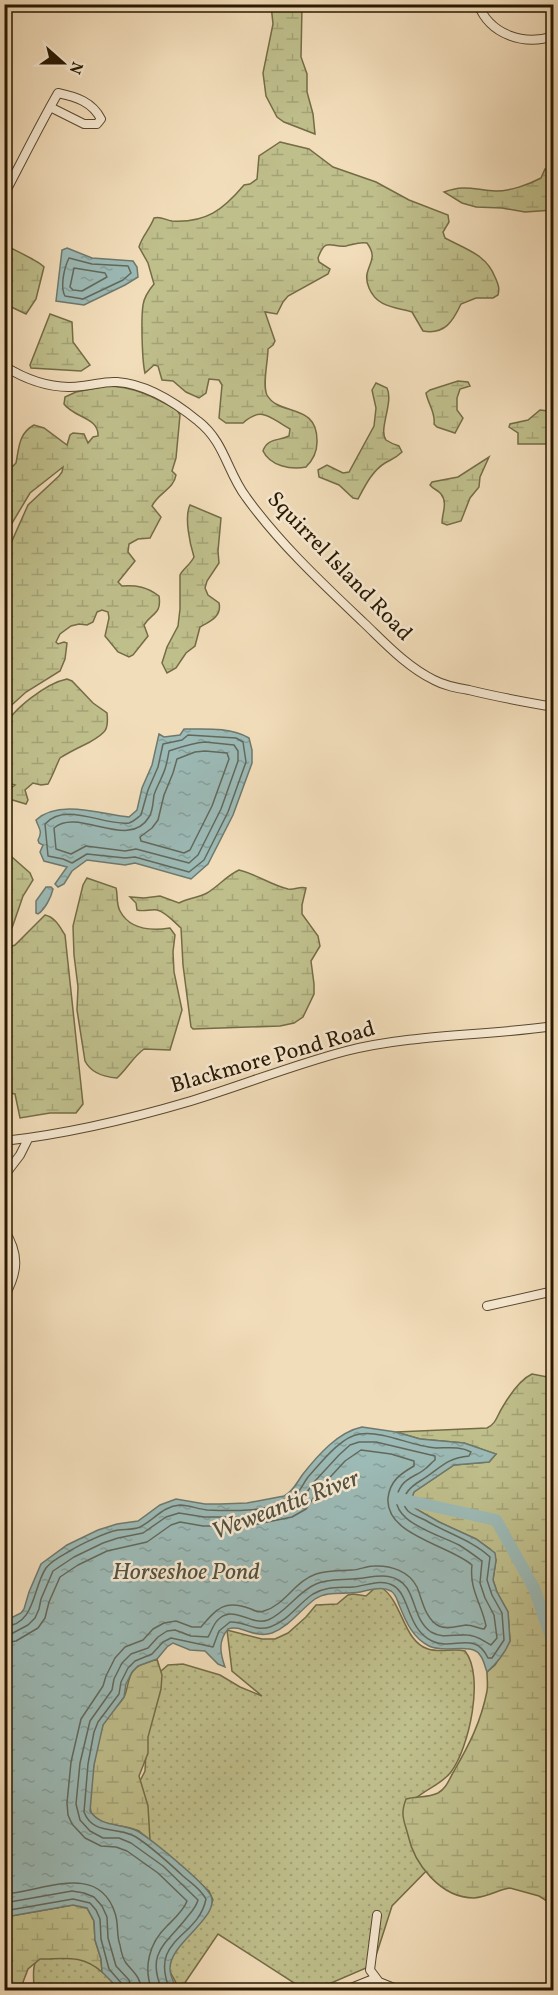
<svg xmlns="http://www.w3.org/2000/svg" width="558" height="1995" font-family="Vollkorn,serif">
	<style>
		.grass { fill: url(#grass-dots); stroke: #746c46; stroke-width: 1.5 }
		.wetland { fill: url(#wetland-marsh); stroke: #746c46; stroke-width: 1.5 }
		.water { fill: url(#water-ripples); stroke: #6e796e; stroke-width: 1.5 }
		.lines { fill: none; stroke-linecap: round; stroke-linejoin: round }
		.shore { stroke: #62695c; stroke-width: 1.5 }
		.river { stroke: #9cbab6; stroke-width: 12 }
		.minor-casing { stroke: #5a492f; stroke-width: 10 }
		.minor { stroke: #f7e9d2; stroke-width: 8 }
		.labels { text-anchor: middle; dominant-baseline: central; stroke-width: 5; stroke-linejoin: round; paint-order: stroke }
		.street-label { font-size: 22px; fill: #281801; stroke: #f7e9d2 }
		.water-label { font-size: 24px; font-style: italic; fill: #515140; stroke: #f7e9d2 }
	</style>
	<defs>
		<pattern id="grass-dots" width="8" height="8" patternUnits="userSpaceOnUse" patternTransform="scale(1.5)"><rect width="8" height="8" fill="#bfbf8c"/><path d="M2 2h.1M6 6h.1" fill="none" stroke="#a4a377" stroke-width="1.8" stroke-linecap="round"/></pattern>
		<pattern id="wetland-marsh" width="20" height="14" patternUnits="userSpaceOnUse" patternTransform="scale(1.5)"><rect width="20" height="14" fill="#bfbf8c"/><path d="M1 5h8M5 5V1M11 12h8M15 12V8" fill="none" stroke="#a4a377"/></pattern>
		<pattern id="water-ripples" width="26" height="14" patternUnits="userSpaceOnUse" patternTransform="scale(1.5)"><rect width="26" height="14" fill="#9cbab6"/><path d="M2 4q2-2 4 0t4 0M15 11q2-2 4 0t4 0" fill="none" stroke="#869f9b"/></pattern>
	</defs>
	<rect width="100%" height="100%" fill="#f2ddba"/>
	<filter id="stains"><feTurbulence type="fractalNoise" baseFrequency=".00333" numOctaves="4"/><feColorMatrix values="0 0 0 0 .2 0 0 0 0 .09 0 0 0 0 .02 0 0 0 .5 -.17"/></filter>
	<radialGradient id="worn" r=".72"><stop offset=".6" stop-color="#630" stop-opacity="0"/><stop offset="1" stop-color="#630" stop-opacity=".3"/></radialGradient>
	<path class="grass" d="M381,1587C403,1602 403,1641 428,1649C441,1653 453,1648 465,1651C485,1676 469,1748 451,1772C441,1785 425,1789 414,1800L433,1864L392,1906L373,1965L315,1990H305L218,1934L180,1990L168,1968L172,1954L207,1913L213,1900L209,1891L152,1844L147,1837L132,1785L141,1779L145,1771L147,1734L160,1672L168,1665L183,1664L220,1675L240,1687L262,1696L232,1671L227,1630L262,1639H275L288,1633L306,1617L316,1605L337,1604L348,1595L353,1594L366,1596L375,1588Z
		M76,1951L112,1978L114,1990H34C34,1978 31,1966 39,1955Z"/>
	<path class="wetland" d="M271,5H303L302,7L301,57L307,74V92L313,114L315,134L284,122L277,117L266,96L263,73L273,24Z
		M280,142L309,149L333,167L376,182L409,200L448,215L449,222L443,232L445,238C465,249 486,254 495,277C498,284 500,288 498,295L493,298H476L461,304C453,321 445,335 423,331L412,312C394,307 377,307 369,288C367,283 366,279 367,274C370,261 377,257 367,243C358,242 355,244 346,246C331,248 326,236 318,258L319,262L330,269L328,274L288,296L283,302L277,314L265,312L275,341L273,345L268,349C268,362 262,385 267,395C279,417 318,402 317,442C317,452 313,460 306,467C291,470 270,466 263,451C267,438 279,441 289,436L290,429C271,419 263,405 243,423H226L219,418L222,385L219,380L209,379L206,393L199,398L186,392L173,381L162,380L158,366L154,365L145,373C142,361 141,318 143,305C144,297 149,290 154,284L148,263L139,247C142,236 150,229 154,218C161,216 165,220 172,221C206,223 223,210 244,185L250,184L257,179L259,156Z
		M549,166H553V210L525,212L502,208L476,207L462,203L444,192C465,184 475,190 496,191C510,191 528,185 541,178L545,169Z
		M5,245C14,250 39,261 44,267L36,299L26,314L5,304Z
		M50,314L72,322L73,342L90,365L81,371L31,368L30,365Z
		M458,381L468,382L470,386L460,389L457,398V410L463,418L455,433L437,427L434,424C436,413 428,404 426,393L430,390Z
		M376,383L387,388C394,402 378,430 386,440C389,442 396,445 399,446L402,452C396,458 392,459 385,463C372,471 365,486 358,499L353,498L339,485L319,477L318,470L327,465L343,473L349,472L374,426L376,408L372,390Z
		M106,386C133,386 154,397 177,410L180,415L176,458L172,471L176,475C174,489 158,493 152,506L161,517L150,538L138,539L129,544L128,552L135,561L118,582L122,586C137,585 147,587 159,596C162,615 151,613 144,625L148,636L133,655L129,657L118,652L105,636L109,618L108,612L102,610L97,612L93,622L87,625L79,624L71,626L60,634L56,642L58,644L64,642L67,643L65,659L60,671L26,692L5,711V549L11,543L28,505L59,476L62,472L63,467L30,493L5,535V468L13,466L16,463C19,447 19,433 34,425L44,428L67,445L70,435L73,433L84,434L88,443L93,437L98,436C99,417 74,418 64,404L65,397L76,392Z
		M540,410L548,411L553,417V444H518V433L509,427L510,424L528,420Z
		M489,457L480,477L479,487L470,498L461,521L447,525L442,523C442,513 448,503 441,494C438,490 433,489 430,485L432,482L458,477Z
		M190,505L221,518L218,551L219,563L207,581L205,588L208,595L219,603C222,616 211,621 200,627L195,646L186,653L176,668L167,673L162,663L167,647L178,626L180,609V575C183,569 190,565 194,557C190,544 184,517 190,505Z
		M67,679L72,681L93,703L107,713C109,731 105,733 90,742C80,747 69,752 60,758C56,766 53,775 48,784L41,785L33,783L25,790L28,800L26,804L6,798L5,797V792L15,785L5,782L4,728C12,709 47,683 67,679Z
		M4,850L30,873L33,880L23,896L12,928L5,933Z
		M239,870C256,874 271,885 288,889C295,890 300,886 306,888L302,905V914L318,936L320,946L311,961L314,984V994L303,1017L294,1023L280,1026L193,1029L191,1027L183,965L181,928C174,922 166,912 157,910C150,909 144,912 137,910L136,903L130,897L144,898L160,896L179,903C188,898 198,898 207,893C219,886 226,876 239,870Z
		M87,878L116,888C118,895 116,904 120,911C130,930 151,931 170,928L175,935L173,952L174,972L182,1010L170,1050L144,1049C133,1057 127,1069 117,1078C104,1077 91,1073 85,1061L77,1010L78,987L74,955L73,926L83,885Z
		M45,915C55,917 60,927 65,935L83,1104L76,1113H50L20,1118L15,1094L5,1092V949L15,945Z
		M532,1374L553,1378V1905L539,1896L510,1888C500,1889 488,1897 474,1898C441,1898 414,1864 408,1835C404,1820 400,1815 406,1799C416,1796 428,1798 438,1793C447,1788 449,1779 454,1771C469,1745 481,1722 487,1691C488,1685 487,1678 487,1672L495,1665L510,1641L508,1612L497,1592L493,1580L496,1560L490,1549L476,1539L439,1522L416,1509L410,1503L414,1492L454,1465L489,1462L496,1454L464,1443L420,1439L396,1432L487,1428C496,1424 497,1416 502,1408C509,1396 519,1380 532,1374Z
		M157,1659L162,1675L161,1689L148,1737V1753L139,1776L148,1806L150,1840C146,1837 143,1834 139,1831C124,1823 104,1829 92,1814C86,1806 97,1739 102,1727C106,1716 117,1708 124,1697C128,1690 127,1679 133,1671C139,1663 148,1663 157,1659Z
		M73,1905L87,1908L94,1921L95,1940L101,1959L102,1972C81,1954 65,1959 40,1959L28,1969L20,1990H5V1917Z"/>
	<path class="water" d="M67,248L92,258L133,261L137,267L138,277L125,285L84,305L56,301L62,250Z
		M184,729C206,729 230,727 249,738L252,750V763L233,815L208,864L191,879L135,863L125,865L87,860L72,871L64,884L58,887L55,884L67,867L44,861L40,852L43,845L39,843L38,840C43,831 39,829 36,820C59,799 101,814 129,817L137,810L142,788L152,765L159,734L164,737L180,735Z
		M46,887H51L53,889C51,898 45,909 38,914L36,913V901Z
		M362,1427L396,1432L420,1439L464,1443L496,1454L489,1462L454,1465L414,1492L410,1503L416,1509L439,1522L476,1539L495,1553L496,1560L493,1580L497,1592L508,1612L510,1641C505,1653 497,1663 487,1672C485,1667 484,1660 480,1655C472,1642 444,1654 429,1646C413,1638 406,1622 400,1607C397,1601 397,1595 391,1591C382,1586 369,1590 360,1592C345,1595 328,1590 315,1599C300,1610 290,1626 272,1633C254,1639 241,1624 228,1629C218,1641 220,1653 225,1667L218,1664L205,1651L190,1650L173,1643L167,1647L157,1659L138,1666L132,1672L126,1684L124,1697L103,1725L94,1765L90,1811C101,1827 118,1823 135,1830C147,1835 206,1884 211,1896C220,1918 169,1943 170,1969C170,1976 174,1983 177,1990H120L102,1972L101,1959L95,1940L94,1921L87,1908L73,1905L5,1917V1621L21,1613L24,1609L29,1592L41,1564L67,1545L98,1530L117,1524L138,1521L160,1505L176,1499L205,1504H220L247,1503L284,1496C293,1492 297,1482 303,1474C318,1455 338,1432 362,1427Z"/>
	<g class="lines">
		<path class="shore" d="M69,258L92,264L128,266L131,273L123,280L83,299L65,296C60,287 64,268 69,258Z
			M74,268L105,273L107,277L82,291L73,290L70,287Z
			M188,735L236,738L243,742L246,762L228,812L204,860L189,872L135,857L125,858L87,854L72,863L63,859L48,856L45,824C65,801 104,826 129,823C133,822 137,818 141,815L148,790L158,767L163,744L182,740Z
			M205,742L234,745L238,751V761L221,809L198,855L189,863L136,849L125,851L86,846L71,854L56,849L54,828C78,807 129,851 149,817C153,811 153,802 154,795C157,786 162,778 165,769C167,763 168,757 169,751C181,747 192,743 205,742Z
			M205,751L227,753L229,759L212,806L190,850L184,853L141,841L140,837L152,828L158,820L164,795L173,773L177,759L195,752Z
			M4,1627C36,1624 32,1589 46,1568C51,1561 61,1556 68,1552C79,1545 106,1532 118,1530C126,1529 133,1530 140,1527C154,1520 163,1506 180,1505C189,1505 198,1509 207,1510C232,1511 265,1512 288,1501C298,1497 302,1485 308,1477C320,1464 341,1436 360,1434C386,1431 410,1446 436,1448C448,1448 460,1446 471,1452L469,1456C445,1458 439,1470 420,1481C410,1487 397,1499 408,1511C412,1515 419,1517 425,1520C446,1533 472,1540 490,1557L487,1580L492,1595L502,1613L504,1640L492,1658H488C475,1630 453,1651 432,1641C407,1629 410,1596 394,1586C381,1578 366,1586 353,1587C339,1588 326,1586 313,1594C298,1604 288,1621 270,1627C255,1632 244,1621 230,1622L219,1631L213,1647L171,1638L163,1642L152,1654L135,1661L128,1668L121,1682L119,1694L98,1722L94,1732L88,1764L84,1812C93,1836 118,1826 136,1837C153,1848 168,1862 183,1876C192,1884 200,1888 206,1899C198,1939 148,1938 170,1990
			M4,1634H11L28,1625L35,1618L39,1609L41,1599L53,1571L74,1557L103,1543L118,1538L143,1533L166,1517L179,1513L204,1517H247L289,1509L299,1503L315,1481L339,1455L350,1445L359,1442H376L435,1456V1460C432,1462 429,1466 425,1469C418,1475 408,1477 402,1485C378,1519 438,1534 459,1545C467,1550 474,1555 482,1561L480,1583L485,1598L494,1615L497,1638L491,1645C483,1641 477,1635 467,1635C454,1634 443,1639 431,1632C416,1622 416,1602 407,1588C393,1568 370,1579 352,1579C339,1580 327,1579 316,1584C297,1592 287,1612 268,1620C251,1626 236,1606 220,1618C213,1623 212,1631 208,1637L191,1636L175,1630L167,1631L158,1637L148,1648L131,1654L122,1663L114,1679L112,1690L90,1721L80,1763L76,1804L80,1820L90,1831L103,1838H119L131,1843L163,1866L198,1900C196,1907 193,1910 188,1916C168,1943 145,1951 162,1990
			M4,1643L16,1641L38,1628L45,1618L49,1602L60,1577L78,1565L107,1551L147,1542L171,1525L180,1522L203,1526H248L292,1517L306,1509L321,1487L345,1461L361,1450L391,1454L414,1461V1466C400,1474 390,1481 388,1498C385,1535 449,1545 472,1565C469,1590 482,1604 486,1626L484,1629C478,1628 472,1625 466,1625C457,1626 447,1630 439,1626C425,1619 422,1599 417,1587C409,1571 390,1565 374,1566C366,1566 359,1570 352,1570C339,1571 328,1570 316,1574C295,1581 285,1605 264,1611C259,1613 255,1611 251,1609C225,1599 217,1608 201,1627H192L176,1621L164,1623L153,1629L143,1640L125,1647L115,1658L106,1676L103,1686L81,1719L71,1762L67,1803L68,1815L72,1824L85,1838L101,1846L116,1847L127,1851L158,1873L187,1901C184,1910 174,1919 167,1926C149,1943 143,1968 152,1990
			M4,1894C42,1892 98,1861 115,1913C119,1924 116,1935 120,1945C121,1951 123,1959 126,1963C133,1972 141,1977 141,1990
			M4,1903L72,1891L84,1893L94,1897L102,1906L107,1917L108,1938L116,1966L129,1980L132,1990
			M4,1911L73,1899L90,1903L96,1910L100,1919L101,1939L109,1969L123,1985L125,1990"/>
		<path class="river" d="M396,1498L496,1520L534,1588L554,1646"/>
		<g class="minor-casing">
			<path id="minor" d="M478,4C490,35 524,46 554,36
				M4,195C22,161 39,126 58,93C77,97 92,102 101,119L97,124H84L50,107
				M4,366C28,381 53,390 82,386C94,385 105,381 117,382C147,384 176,403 198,421C225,442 227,472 246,497C279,543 323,584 364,623C385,643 407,667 434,680C445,686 457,688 469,690C497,697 525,702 554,707
				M4,1141C67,1134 130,1119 191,1101C243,1085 293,1065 346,1051C414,1034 485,1036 554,1026
				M4,1176L20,1155L28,1139
				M4,1230C20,1254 18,1273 4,1297
				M487,1306L554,1291
				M376,1978L370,1970L377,1915
				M346,1990L376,1978L379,1982L399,1990"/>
		</g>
		<use href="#minor" class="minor"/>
	</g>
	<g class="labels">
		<g class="street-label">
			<text transform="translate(339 567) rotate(46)">Squirrel Island Road</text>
			<text transform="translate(273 1058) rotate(-16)">Blackmore Pond Road</text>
		</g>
		<g class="water-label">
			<text transform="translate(286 1506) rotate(-21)">Weweantic River</text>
			<text x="186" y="1573">Horseshoe Pond</text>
		</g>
	</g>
	<rect width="558" height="1995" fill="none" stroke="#f2ddba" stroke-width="24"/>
	<rect x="6" y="6" width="546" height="1983" fill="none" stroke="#281801" stroke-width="3"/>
	<rect x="12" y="12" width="534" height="1971" fill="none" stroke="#281801" stroke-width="1.5"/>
	<g transform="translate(63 63) rotate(111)" stroke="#f7e9d2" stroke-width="4.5" paint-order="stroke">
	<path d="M0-4.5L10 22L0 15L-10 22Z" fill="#281801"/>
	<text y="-9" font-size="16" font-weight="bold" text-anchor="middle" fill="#281801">N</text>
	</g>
	<rect width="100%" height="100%" filter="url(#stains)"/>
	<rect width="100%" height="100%" fill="url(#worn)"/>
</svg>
